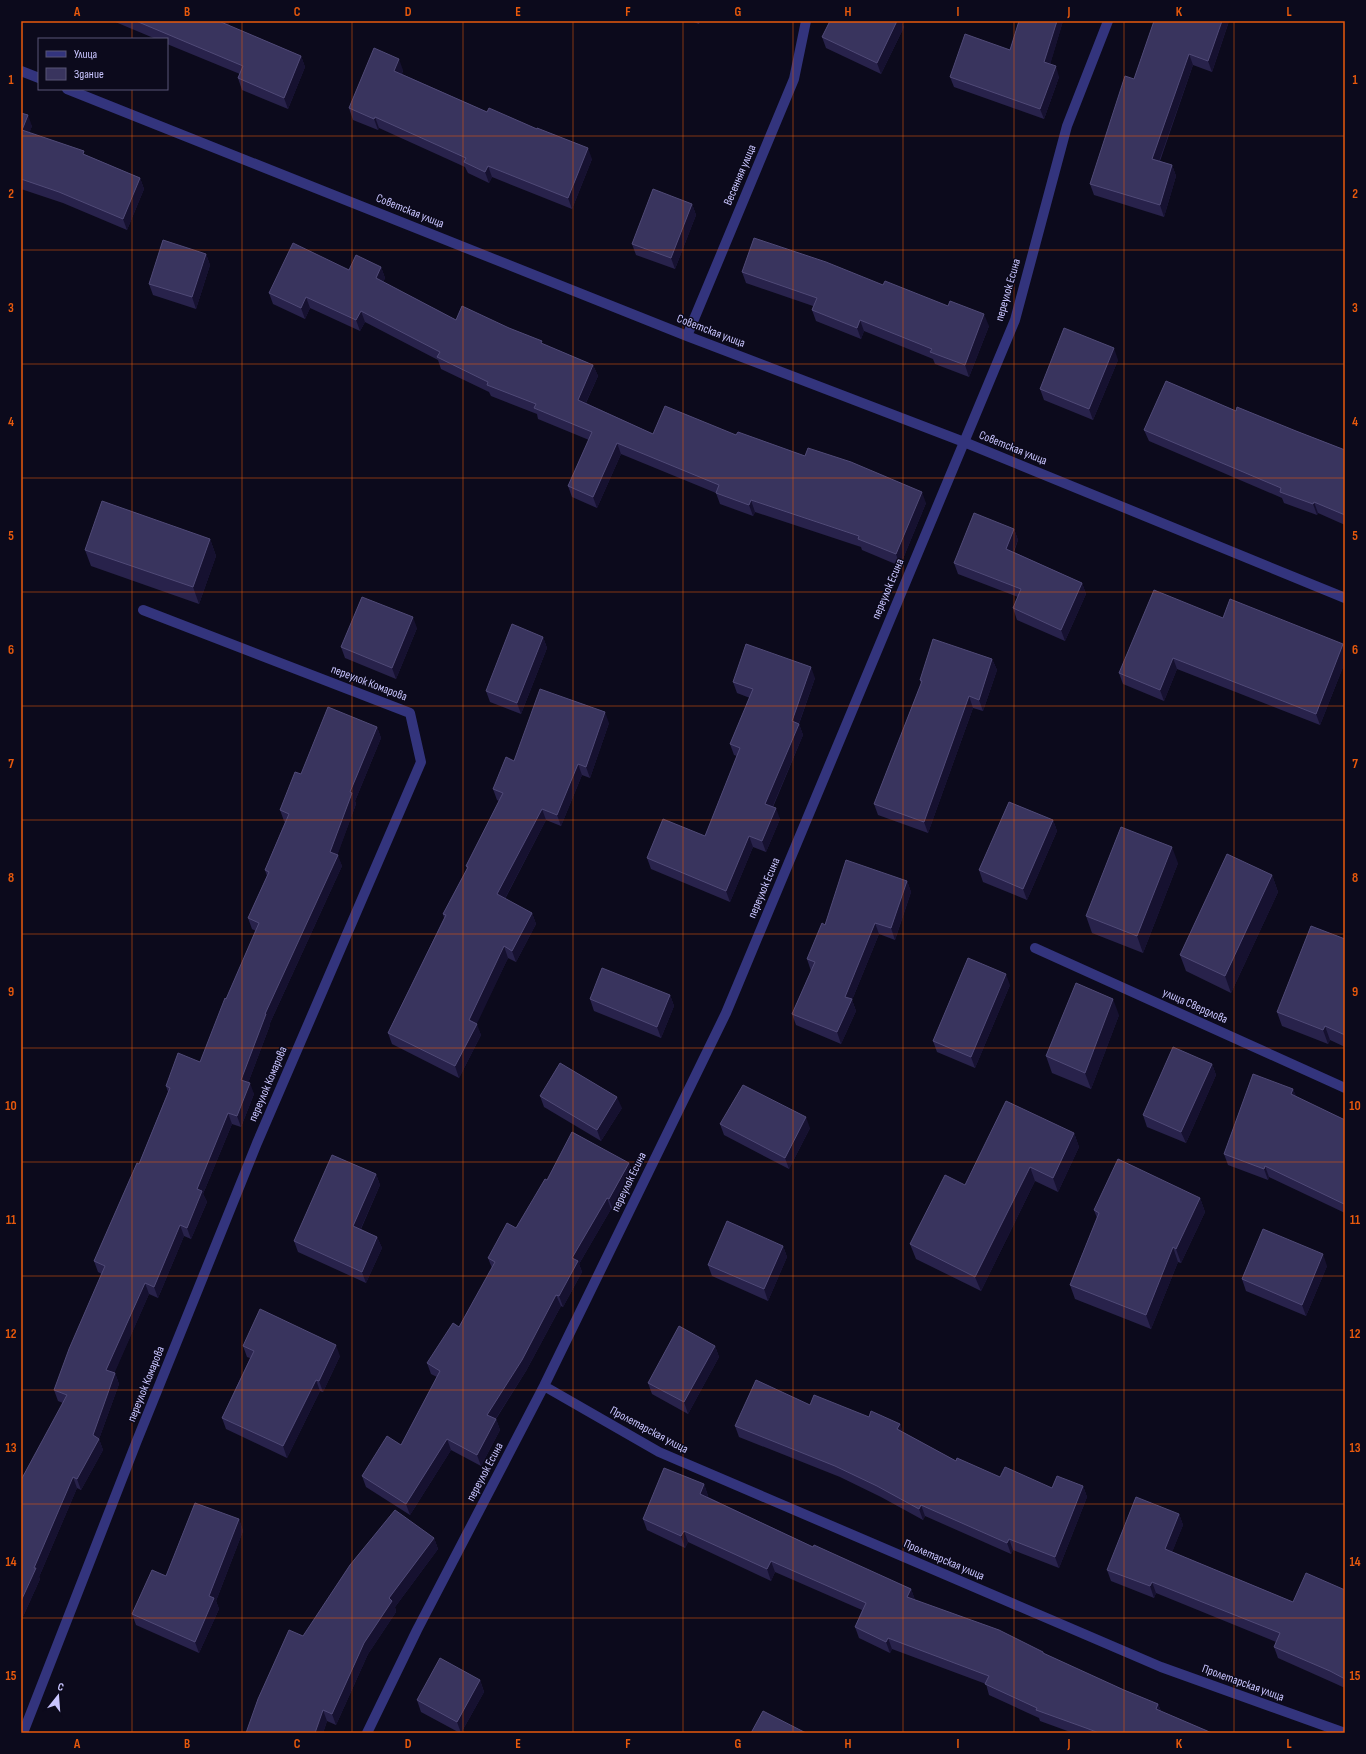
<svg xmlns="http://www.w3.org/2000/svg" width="1366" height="1754" font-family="'Sofia Sans Condensed',sans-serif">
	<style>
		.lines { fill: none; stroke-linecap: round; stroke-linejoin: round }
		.street { stroke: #33347d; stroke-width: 10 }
		.wall { fill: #28224b }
		.shaded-wall { fill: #161130 }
		.building { fill: #39345e; stroke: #504a77 }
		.grid { fill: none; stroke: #e8590c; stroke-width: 1; stroke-opacity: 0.55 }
		.labels { text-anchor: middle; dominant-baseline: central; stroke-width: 3; stroke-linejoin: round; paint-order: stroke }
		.street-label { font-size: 12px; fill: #c9c5ff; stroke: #0c0a1c }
		.neatline { fill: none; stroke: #e8590c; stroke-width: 1.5 }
		.grid-label { font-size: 13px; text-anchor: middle; font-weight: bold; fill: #e8590c }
	</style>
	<rect width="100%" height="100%" fill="#0c0a1c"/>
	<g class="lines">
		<path class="street" d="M21,71L39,78
			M67,89L687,336L964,442L1345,598
			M687,336L794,79L806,21
			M1035,948L1345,1088
			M544,1386L659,1452L1161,1667L1345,1733
			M23,1733L136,1443L257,1143L421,762L410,713L143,610
			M367,1733L417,1630L544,1386L726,1013L1015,320L1067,126L1108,21"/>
	</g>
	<path class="wall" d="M113,21H230L228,25L301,56L305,67L288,109L242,90L238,78L240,74L167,44V39H156Z
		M691,21H700L699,24Z
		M830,21H901L904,27L881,74L826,48L822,37Z
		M1019,21H1063L1050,64L1059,77L1044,119L954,87L950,77L1010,50Z
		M1154,21H1229L1212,72L1193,65L1160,161L1172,165L1176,176L1164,217L1094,195L1090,184L1134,79Z
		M403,70L402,74L592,159L572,209L492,177L489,183L468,173L465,167L379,128L378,130L353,120L349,108Z
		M21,113L32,126L29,133L86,155L140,178L144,189L127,230L63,203L21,189Z
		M692,204L696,215L675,269L636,255L632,244Z
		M206,254L210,265L196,309L153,295L149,284Z
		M381,267L385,278L383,282L456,320L543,344L593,365L598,376L586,403L653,434L736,435L926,503L900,566L862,550L861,547L755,512L753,516L720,504L716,493L621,454L597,508L572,497L568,486L589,440L538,419L537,414L491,396L489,392L441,369L438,360L365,322L360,331L310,308L305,319L273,304L269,293L349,270Z
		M742,272L989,326L969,377L935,364L933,359L864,331L861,339L816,321L812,310L813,306L746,283Z
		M1118,360L1093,420L1044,400L1040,389Z
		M1236,411L1296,431L1345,450V525L1318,513L1317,515L1284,503L1282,498L1149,441L1144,430Z
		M1014,529L1018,540L1014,552L1082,583L1086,594L1065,641L1017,620L1013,608L1018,597L958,574L954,563Z
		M210,539L216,556L199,604L91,566L85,550Z
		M1223,618L1343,644L1345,649V662L1320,725L1177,669L1164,701L1123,684L1119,673Z
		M417,628L396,679L345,658L341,647Z
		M543,637L547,648L521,714L490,702L486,691Z
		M992,659L997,670L983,711L973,708L928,833L878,815L874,804L921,684L920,680Z
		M815,678L799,724L803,735L773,807L780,819L766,852L753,847L730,902L651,869L647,858L705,836L737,756L734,755L730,744L750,698L737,693L733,682Z
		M609,723L590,778L582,775L561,826L546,820L505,899L532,913L536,924L516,962L508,958L476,1024L481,1035L459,1078L392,1044L388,1033L444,918L443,914L467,869L466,866L499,801L497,800L493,789L514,761Z
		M377,727L381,738L355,801L356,804L337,855L342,866L270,1023V1025L248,1083L254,1094L241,1127L232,1124L203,1194L207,1202L191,1239L184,1236L158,1298L149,1294L114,1373H115L119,1384L99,1439L103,1450L81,1490L77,1488L39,1577L40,1579L21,1621V1480L63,1403L58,1401L54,1390L102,1274L98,1272L94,1261L139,1164L168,1092L166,1086L200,1062L226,999L256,931L252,929L248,918L267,876L265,870L285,822L284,821L280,810L301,774Z
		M1053,820L1057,831L1027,900L983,882L979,870Z
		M1178,863L1143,953L1092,933L1086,916Z
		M1272,875L1278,892L1231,993L1186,971L1180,955Z
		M907,881L911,892L895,940L879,934L852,1000L856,1011L841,1044L796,1025L792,1014L811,971L807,959L825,925Z
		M1345,939V1047L1330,1040L1328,1044L1282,1026L1277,1012Z
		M1010,985L975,1068L937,1052L933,1041Z
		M670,995L674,1006L661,1038L594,1011L590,999Z
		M1119,1015L1091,1089L1052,1073L1046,1056Z
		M1212,1064L1216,1075L1186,1143L1147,1127L1143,1115Z
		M1293,1089L1296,1097L1345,1120V1213L1269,1177L1268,1180L1228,1165L1224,1154Z
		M540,1096L622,1108L601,1141L544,1107Z
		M720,1124L810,1128L789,1169L724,1135Z
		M1074,1133L1079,1147L1058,1192L1035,1181L981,1291L916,1259L910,1244L965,1185Z
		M629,1163L633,1174L613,1210L611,1209L579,1264L582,1272L563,1307L561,1306L526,1371L496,1419L500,1430L481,1466L451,1450L410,1515L366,1487L362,1476L401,1445L437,1377L431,1374L427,1363L459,1327L492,1268L488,1258L516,1228L547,1180Z
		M376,1174L380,1185L361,1229L377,1237L382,1248L366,1283L298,1252L294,1241Z
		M1200,1198L1205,1212L1181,1263L1178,1262L1151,1329L1075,1299L1070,1285L1097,1218L1094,1210Z
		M783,1246L787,1257L768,1301L712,1276L708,1265Z
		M1327,1266L1306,1316L1246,1291L1242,1279Z
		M243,1346L340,1356L323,1392L320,1391L287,1458L226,1429L222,1418L250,1358L247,1357Z
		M715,1346L719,1357L688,1414L652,1394L648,1383Z
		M810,1405L869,1417L900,1424L902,1432L956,1461L1000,1477L1052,1488L1083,1486L1087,1497L1059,1568L1013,1550L1011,1554L925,1516L923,1520L881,1497L840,1477L739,1437L735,1426Z
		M704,1484L708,1496V1497L813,1547L911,1589L915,1600L1043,1652L1044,1654L1124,1690L1158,1704L1161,1711L1212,1733H1073L1040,1721L1039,1718L989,1695L986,1684L892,1649L890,1653L859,1638L855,1627L862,1610L775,1572L771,1581L688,1542L685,1548L647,1530L643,1519Z
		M1179,1514L1183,1525L1172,1552L1293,1602L1345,1590V1688L1334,1683L1278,1658L1274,1647L1276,1642L1156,1593L1154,1598L1111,1581L1107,1570Z
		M239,1519L243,1531L216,1601L219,1609L199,1653L136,1625L132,1614L166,1576Z
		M434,1538L438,1549L395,1607L396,1612L368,1654L336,1725L327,1721L323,1733L303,1636Z
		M480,1680L484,1692L461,1733H460L421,1712L417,1700Z"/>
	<path class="shaded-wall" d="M221,21H230L225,33L221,22Z
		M897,21H901L904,27L881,74L877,63Z
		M1057,21H1063L1048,72L1044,62Z
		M1222,21H1229L1212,72L1208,61Z
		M1189,54L1193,65L1156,170L1152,159Z
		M301,56L305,67L288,109L284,98Z
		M399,59L403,70L398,82L394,71Z
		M1056,66L1059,77L1044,119L1040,109Z
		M28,115L32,126L26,142L22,130Z
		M375,117L379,128L378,130L374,119Z
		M588,148L592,159L572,209L568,198Z
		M1172,165L1176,176L1164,217L1160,205Z
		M488,166L492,177L489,183L485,172Z
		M140,178L144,189L127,230L123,219Z
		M692,204L696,215L675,269L671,258Z
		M206,254L210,265L196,309L192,297Z
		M381,267L385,278L380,290L376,278Z
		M306,297L310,308L305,319L301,308Z
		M361,311L365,322L360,331L356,320Z
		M984,314L989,326L969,377L965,365Z
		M860,320L864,331L861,339L857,328Z
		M1114,348L1118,360L1093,420L1089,409Z
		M593,365L598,376L582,411L578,400Z
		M617,443L621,454L597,508L593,497Z
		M922,492L926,503L900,566L896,554Z
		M751,500L755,512L753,516L749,505Z
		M1314,502L1318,513L1317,515L1313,504Z
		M1014,529L1018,540L1010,560L1006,549Z
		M210,539L216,556L199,604L193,587Z
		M1082,583L1086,594L1065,641L1061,630Z
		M413,617L417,628L396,679L392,668Z
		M543,637L547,648L521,714L517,703Z
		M1343,644L1345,649V662L1320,725L1316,714Z
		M1173,658L1177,669L1164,701L1160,690Z
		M992,659L997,670L983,711L979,700Z
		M811,667L815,678L797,729L799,724L803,735L769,815L765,804L792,721Z
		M969,696L973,708L928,833L924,822Z
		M605,712L609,723L590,778L586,767Z
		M377,727L381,738L355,801L356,804L336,859L338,855L342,866L270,1023V1025L245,1091L241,1080L265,1014L330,852L350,792Z
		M578,764L582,775L561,826L557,815Z
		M776,808L780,819L766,852L762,841Z
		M542,809L546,820L501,906L497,894Z
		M1053,820L1057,831L1027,900L1023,889Z
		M749,836L753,847L730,902L726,891Z
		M1172,847L1178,863L1143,953L1137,936Z
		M1272,875L1278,892L1231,993L1225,976Z
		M907,881L911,892L895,940L891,928Z
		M532,913L536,924L516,962L512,951Z
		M875,923L879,934L852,1000L856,1011L841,1044L837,1032L845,997Z
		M504,946L508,958L474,1030L477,1024L481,1035L459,1078L455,1066L469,1020Z
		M1006,974L1010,985L975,1068L971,1057Z
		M670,995L674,1006L661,1038L657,1027Z
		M1113,999L1119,1015L1091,1089L1085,1073Z
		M1325,1026L1330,1040L1328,1044L1323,1030Z
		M1212,1064L1216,1075L1186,1143L1181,1132Z
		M250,1083L254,1094L241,1127L237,1116Z
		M1293,1089L1298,1100L1291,1094Z
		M617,1097L622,1108L601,1141L597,1130Z
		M228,1113L232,1124L203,1194L207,1202L191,1239L187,1228L197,1189Z
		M806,1117L810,1128L789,1169L785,1158Z
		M1074,1133L1079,1147L1058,1192L1053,1178Z
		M629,1163L633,1174L613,1210L609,1199Z
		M1265,1166L1269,1177L1268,1180L1264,1169Z
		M1030,1167L1035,1181L981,1291L975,1277Z
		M376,1174L380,1185L357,1237L353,1226Z
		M607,1198L611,1209L579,1264L582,1272L563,1307L559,1296L572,1258Z
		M1200,1198L1205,1212L1181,1263L1176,1249Z
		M180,1225L184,1236L158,1298L154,1287Z
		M377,1237L382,1248L366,1283L362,1272Z
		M783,1246L787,1257L768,1301L764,1289Z
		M1173,1247L1178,1262L1151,1329L1146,1315Z
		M1323,1254L1327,1266L1306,1316L1302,1305Z
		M145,1283L149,1294L111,1381L106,1370Z
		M556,1295L561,1306L526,1371L491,1426L487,1415Z
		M336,1345L340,1356L323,1392L319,1381Z
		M715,1346L719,1357L688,1414L684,1402Z
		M115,1373L119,1384L99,1439L103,1450L81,1490L77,1479Z
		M316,1380L320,1391L287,1458L283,1446Z
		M496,1419L500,1430L481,1466L477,1455Z
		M900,1424L904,1435L897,1429Z
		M447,1439L451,1450L410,1515L406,1504Z
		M73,1477L77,1488L39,1577L40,1579L21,1621V1601L34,1568Z
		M704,1484L708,1496L704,1505L700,1494Z
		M1083,1486L1087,1497L1059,1568L1055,1557Z
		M921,1505L925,1516L923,1520L919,1509Z
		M1179,1514L1183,1525L1169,1560L1165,1549Z
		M239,1519L243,1531L216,1601L219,1609L199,1653L195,1642L209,1596Z
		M684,1531L688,1542L685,1548L681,1536Z
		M434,1538L438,1549L395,1607L396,1612L368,1654L336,1725L332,1714L364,1643L389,1598Z
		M1009,1539L1013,1550L1011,1554L1007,1543Z
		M771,1561L775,1572L771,1581L767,1569Z
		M1152,1582L1156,1593L1154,1598L1150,1586Z
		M911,1589L915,1600L907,1597Z
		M888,1638L892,1649L890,1653L886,1642Z
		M480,1680L484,1692L461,1733L457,1722Z
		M1158,1704L1162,1715L1156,1709Z
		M323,1710L327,1721L323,1733H315Z"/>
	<path class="building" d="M136,21H221V22L301,56L284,98L238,78L243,66Z
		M830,21H897L877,63L822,37Z
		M1019,21H1057L1044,62L1056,66L1040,109L950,77L965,34L1010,50Z
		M1154,21H1222L1208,61L1189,54L1152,159L1172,165L1160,205L1090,184L1125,76L1134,79Z
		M374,48L399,59L394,71L487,112L489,108L537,129V128L588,148L568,198L488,166L485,172L464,162L466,158L375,117L374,119L349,108Z
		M21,113L28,115L22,130L84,151L83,154L140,178L123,219L59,192L21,179Z
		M653,189L692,204L671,258L632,244Z
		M754,238L826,262L883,285L885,281L948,306L950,301L984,314L965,365L930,352L932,349L860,320L857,328L812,310L817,298L742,272Z
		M163,240L206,254L192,297L149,284Z
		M293,243L349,270L356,255L381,267L376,278L456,320L462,306L509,328L542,341L541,343L593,365L578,400L653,434L665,406L736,435L738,432L805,456L808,448L851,462L922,492L896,554L858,539L859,536L751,500L749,505L716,493L719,485L617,443L593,497L568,486L592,432L534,408L536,404L487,385L488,382L437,357L440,352L361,311L356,320L306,297L301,308L269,293Z
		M1064,328L1114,348L1089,409L1040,389Z
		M1166,381L1236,411L1237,407L1296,431L1345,450V515L1314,502L1313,504L1280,492L1281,488L1144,430Z
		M102,501L210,539L193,587L85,550Z
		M974,513L1014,529L1006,549L1082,583L1061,630L1013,608L1021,589L954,563Z
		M1154,590L1223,618L1230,599L1343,644L1316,714L1173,658L1160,690L1119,673Z
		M362,597L413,617L392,668L341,647Z
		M512,624L543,637L517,703L486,691Z
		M933,639L992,659L979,700L969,696L924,822L874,804L922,681L920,680Z
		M746,644L811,667L792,721L799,724L765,804L776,808L762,841L749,836L726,891L647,858L663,819L705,836L740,748L730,744L753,689L733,682Z
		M540,689L605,712L586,767L578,764L557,815L542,809L497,894L532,913L512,951L504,946L469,1020L477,1024L455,1066L388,1033L446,915L443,914L468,867L466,866L503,793L493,789L506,757L514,761Z
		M328,707L377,727L350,792L352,793L330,852L338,855L265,1014H266L241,1080L250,1083L237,1116L228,1113L197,1189L202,1191L187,1228L180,1225L154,1287L145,1283L106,1370L115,1373L93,1435L99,1439L77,1479L73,1477L34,1568H36L21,1601V1480L67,1395L54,1390L69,1349L105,1266L94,1261L137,1163L139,1164L170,1088L166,1086L178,1053L200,1062L225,998L226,999L259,923L248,918L269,872L265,870L289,814L280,810L295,772L301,774Z
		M1009,802L1053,820L1023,889L979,870Z
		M1121,827L1172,847L1137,936L1086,916Z
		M1227,854L1272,875L1225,976L1180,955Z
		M846,860L907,881L891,928L875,923L845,997L852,999L837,1032L792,1014L815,962L807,959L822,923L825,925Z
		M1311,926L1345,939V1035L1325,1026L1323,1030L1277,1012Z
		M968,958L1006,974L971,1057L933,1041Z
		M602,968L670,995L657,1027L590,999Z
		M1076,983L1113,999L1085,1073L1046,1056Z
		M1173,1047L1212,1064L1181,1132L1143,1115Z
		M560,1063L617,1097L597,1130L540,1096Z
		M1253,1074L1293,1089L1291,1094L1345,1120V1202L1344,1204L1265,1166L1264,1169L1224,1154Z
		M743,1085L806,1117L785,1158L720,1124Z
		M1006,1101L1074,1133L1053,1178L1030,1167L975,1277L910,1244L945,1175L965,1185Z
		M572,1132L629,1163L609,1199L607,1198L572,1258L578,1261L559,1296L556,1295L522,1360L487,1415L496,1419L477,1455L447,1439L406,1504L362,1476L387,1436L401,1445L440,1371L427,1363L453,1323L459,1327L495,1262L488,1258L507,1223L516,1228L545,1179L547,1180Z
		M332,1155L376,1174L353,1226L377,1237L362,1272L294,1241Z
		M1118,1159L1200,1198L1176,1249L1173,1247L1146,1315L1070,1285L1099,1213L1094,1210Z
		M727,1221L783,1246L764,1289L708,1265Z
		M1263,1229L1323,1254L1302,1305L1242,1279Z
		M260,1309L336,1345L319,1381L316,1380L283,1446L222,1418L254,1351L243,1346Z
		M679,1326L715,1346L684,1402L648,1383Z
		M756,1380L810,1405L814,1395L869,1417L871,1411L900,1424L897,1429L956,1461L957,1458L1000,1477L1005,1467L1052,1488L1057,1476L1083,1486L1055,1557L1009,1539L1007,1543L921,1505L919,1509L877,1486L835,1466L735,1426Z
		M664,1468L704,1484L700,1494L813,1547L814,1545L911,1589L907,1597L999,1630L1043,1652V1653L1124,1690L1158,1704L1156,1709L1212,1733H1099L1086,1728L1036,1710L1037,1708L985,1684L989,1676L888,1638L886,1642L855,1627L866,1603L771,1561L767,1569L684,1531L681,1536L643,1519Z
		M1136,1497L1179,1514L1165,1549L1293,1602L1306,1573L1345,1590V1679L1330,1671L1274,1647L1280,1633L1152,1582L1150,1586L1107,1570Z
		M195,1503L239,1519L209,1596L214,1598L195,1642L132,1614L152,1570L166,1576Z
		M395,1510L434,1538L389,1598L392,1601L364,1643L332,1714L323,1710L315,1733H246L258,1699L289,1630L303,1636L350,1565Z
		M440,1658L480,1680L457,1722L417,1700Z
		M763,1711L806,1733H751Z"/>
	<path class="grid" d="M132,21V39M242,21V1733M352,21V1733M463,21V1733M573,21V1733M683,21V1733M793,21V1733M903,21V1733M1014,21V1733M1124,21V1733M1234,21V1733M132,89V1733M21,136H1345M21,250H1345M21,364H1345M21,478H1345M21,592H1345M21,706H1345M21,820H1345M21,934H1345M21,1048H1345M21,1162H1345M21,1276H1345M21,1390H1345M21,1504H1345M21,1618H1345"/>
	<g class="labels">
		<g class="street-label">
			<text transform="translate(740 175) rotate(-67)">Весенняя улица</text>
			<text transform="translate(410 211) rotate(22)">Советская улица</text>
			<text transform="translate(1008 290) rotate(-74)">переулок Есина</text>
			<text transform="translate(711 331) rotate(21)">Советская улица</text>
			<text transform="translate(1013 448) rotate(22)">Советская улица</text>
			<text transform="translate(888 589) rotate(-67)">переулок Есина</text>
			<text transform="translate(369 683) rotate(21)">переулок Комарова</text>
			<text transform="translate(764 888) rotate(-67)">переулок Есина</text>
			<text transform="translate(1195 1006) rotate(24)">улица Свердлова</text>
			<text transform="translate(268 1084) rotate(-67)">переулок Комарова</text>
			<text transform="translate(629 1182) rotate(-64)">переулок Есина</text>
			<text transform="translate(146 1384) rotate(-68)">переулок Комарова</text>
			<text transform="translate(649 1430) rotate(28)">Пролетарская улица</text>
			<text transform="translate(485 1472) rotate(-62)">переулок Есина</text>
			<text transform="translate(944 1560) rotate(23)">Пролетарская улица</text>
			<text transform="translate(1243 1683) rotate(20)">Пролетарская улица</text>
		</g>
	</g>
	<rect width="1366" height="1754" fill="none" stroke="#0c0a1c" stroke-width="44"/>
	<rect x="38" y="38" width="130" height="52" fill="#0c0a1c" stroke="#585577"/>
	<rect x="46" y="51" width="20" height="6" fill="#33347d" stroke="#585577"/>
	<text x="74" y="58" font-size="12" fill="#c9c5ff">Улица</text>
	<rect x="46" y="68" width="20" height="12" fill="#39345e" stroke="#585577"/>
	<text x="74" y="78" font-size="12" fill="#c9c5ff">Здание</text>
	<g transform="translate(58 1696) rotate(17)" stroke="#0c0a1c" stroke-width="3" paint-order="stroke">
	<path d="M0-3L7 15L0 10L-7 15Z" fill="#c9c5ff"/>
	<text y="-6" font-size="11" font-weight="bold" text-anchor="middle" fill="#c9c5ff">С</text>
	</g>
	<rect x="22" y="22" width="1322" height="1710" class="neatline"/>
	<g class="grid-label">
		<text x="77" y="16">A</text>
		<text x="187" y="16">B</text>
		<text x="297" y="16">C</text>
		<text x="408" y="16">D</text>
		<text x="518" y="16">E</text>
		<text x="628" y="16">F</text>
		<text x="738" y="16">G</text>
		<text x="848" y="16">H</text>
		<text x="958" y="16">I</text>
		<text x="1069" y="16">J</text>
		<text x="1179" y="16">K</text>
		<text x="1289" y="16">L</text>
		<text x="11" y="84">1</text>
		<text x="1355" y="84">1</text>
		<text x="11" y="198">2</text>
		<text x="1355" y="198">2</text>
		<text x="11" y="312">3</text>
		<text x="1355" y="312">3</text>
		<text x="11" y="426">4</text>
		<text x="1355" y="426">4</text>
		<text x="11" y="540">5</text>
		<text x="1355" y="540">5</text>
		<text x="11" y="654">6</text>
		<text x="1355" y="654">6</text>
		<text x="11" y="768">7</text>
		<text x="1355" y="768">7</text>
		<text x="11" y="882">8</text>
		<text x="1355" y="882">8</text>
		<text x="11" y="996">9</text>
		<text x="1355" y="996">9</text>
		<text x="11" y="1110">10</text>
		<text x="1355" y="1110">10</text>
		<text x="11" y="1224">11</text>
		<text x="1355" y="1224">11</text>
		<text x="11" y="1338">12</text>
		<text x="1355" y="1338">12</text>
		<text x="11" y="1452">13</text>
		<text x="1355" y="1452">13</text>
		<text x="11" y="1566">14</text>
		<text x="1355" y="1566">14</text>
		<text x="11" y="1680">15</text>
		<text x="1355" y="1680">15</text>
		<text x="77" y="1748">A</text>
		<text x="187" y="1748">B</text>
		<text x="297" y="1748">C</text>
		<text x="408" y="1748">D</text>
		<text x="518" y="1748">E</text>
		<text x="628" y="1748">F</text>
		<text x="738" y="1748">G</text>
		<text x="848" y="1748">H</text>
		<text x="958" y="1748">I</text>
		<text x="1069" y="1748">J</text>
		<text x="1179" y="1748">K</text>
		<text x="1289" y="1748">L</text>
	</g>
</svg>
